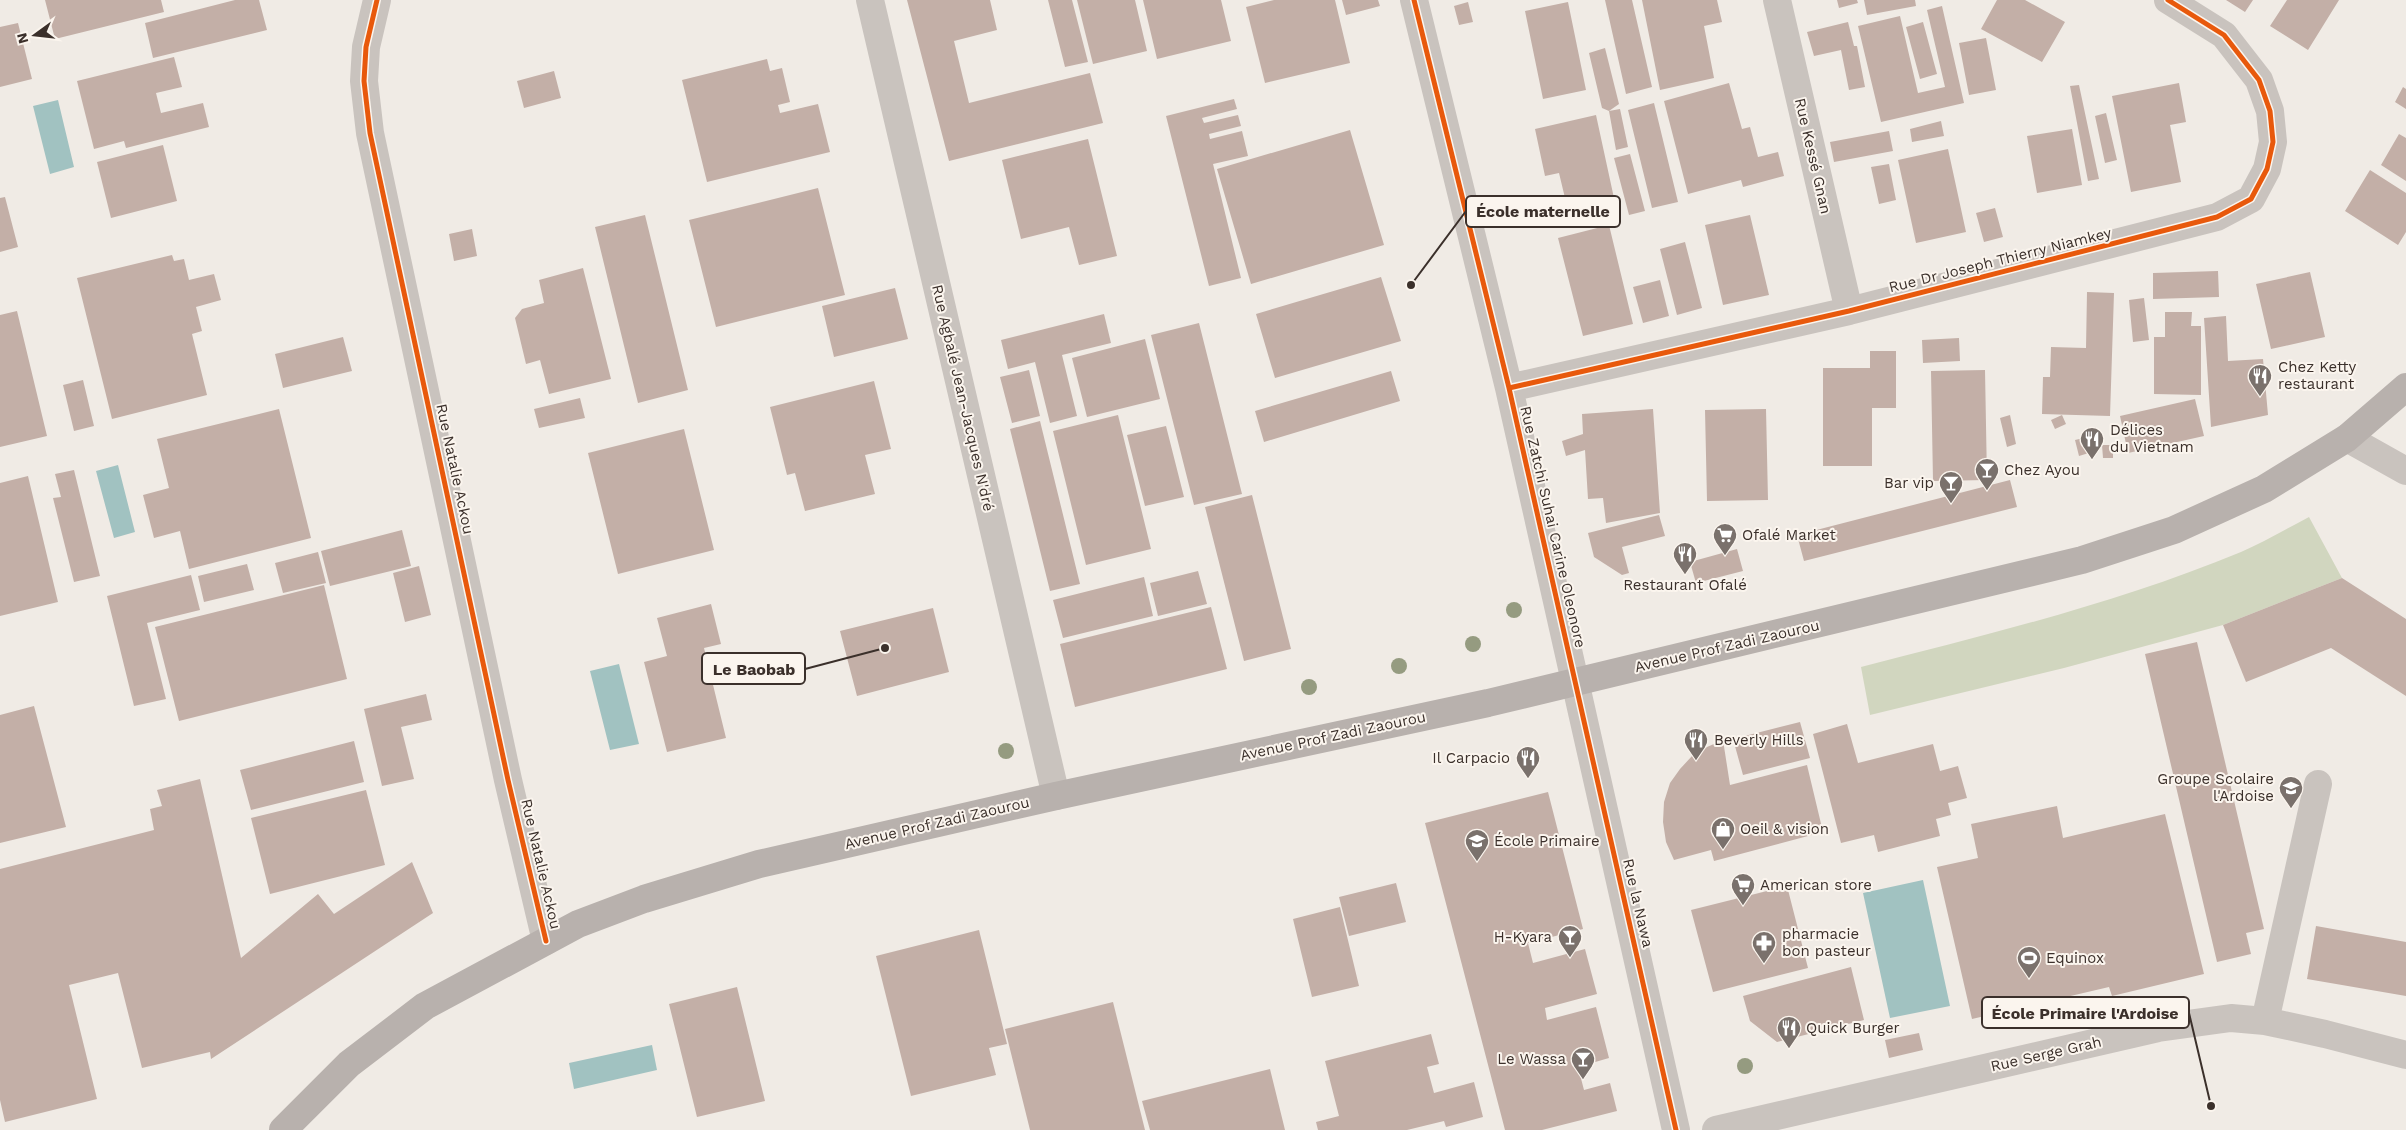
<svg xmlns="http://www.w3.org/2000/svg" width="2406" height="1130" font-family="'Work Sans',sans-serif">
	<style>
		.green { fill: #d1d6bf }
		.water { fill: #a1c2c1 }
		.building { fill: #c3afa7 }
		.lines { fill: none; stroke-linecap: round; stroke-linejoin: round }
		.minor { stroke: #c9c3be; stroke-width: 28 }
		.major { stroke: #b8b1ad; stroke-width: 28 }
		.cycleway-casing { stroke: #fbf5ee; stroke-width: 8 }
		.cycleway { stroke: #e8590c; stroke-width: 5 }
		.tree { fill: #959b80 }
		.labels { text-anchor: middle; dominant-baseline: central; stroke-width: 4; stroke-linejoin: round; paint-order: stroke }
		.street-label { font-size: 15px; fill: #3b302b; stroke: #fbf5ee }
		.poi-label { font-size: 15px; fill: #3b302b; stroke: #fbf5ee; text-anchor: start }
		.leader { fill: none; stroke: #3b302b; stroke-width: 2 }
		.callout-dot { fill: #3b302b; stroke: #fbf5ee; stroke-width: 2 }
		.callout { fill: #fbf5ee; stroke: #3b302b; stroke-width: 2 }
		.callout-label { font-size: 16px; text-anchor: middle; font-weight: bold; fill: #3b302b }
	</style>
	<rect width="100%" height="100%" fill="#f0ebe5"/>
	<path class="green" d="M2309,517L2342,578L2223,625L2064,668L1870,715L1861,667C1989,634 2118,603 2241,552C2264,542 2286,529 2309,517Z"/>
	<path class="water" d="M58,100L74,167L50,174L33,106Z
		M118,465L135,532L114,538L96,471Z
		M619,664L639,744L610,750L590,671Z
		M1923,880L1950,1006L1890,1018L1863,893Z
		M652,1045L657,1070L574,1089L569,1063Z"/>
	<path class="building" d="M45,0H161L164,12L55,39Z
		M235,0H259L267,30L153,58L145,23Z
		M907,0H990L997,30L954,41L969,103L1090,73L1103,123L949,161Z
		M1048,0H1072L1088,62L1065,67Z
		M1077,0H1135L1147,51L1093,64Z
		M1143,0H1221L1231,41L1157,59Z
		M1274,0H1335L1350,63L1265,83L1246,7Z
		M1342,0H1378L1380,6L1346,15Z
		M1605,0H1632L1652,87L1626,94Z
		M1642,0H1717L1722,22L1704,26L1714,78L1660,90Z
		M1837,0H1857L1858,3L1839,8Z
		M1864,0H1915L1916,6L1867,15Z
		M1997,0H2025L2065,22L2042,62L1981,29Z
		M2226,0H2253L2245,12Z
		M2287,0H2339L2308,50L2270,26Z
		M1468,2L1473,22L1459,25L1454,6Z
		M1568,2L1586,90L1543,99L1525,11Z
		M1942,6L1964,103L1881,122L1858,26L1900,16L1918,93L1945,87L1927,10Z
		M1848,22L1854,46H1857L1865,87L1849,90L1841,50L1814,56L1807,32Z
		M1923,22L1937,74L1920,79L1906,27Z
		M18,23L32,79L0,87V27Z
		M1986,38L1996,90L1969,95L1959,43Z
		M1605,48L1619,104L1609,111L1620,109L1628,147L1616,150L1609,111L1602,108L1589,53Z
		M174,57L182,87L156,93L161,113L203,103L209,127L126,148L124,141L94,149L77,81Z
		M767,59L770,71L782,68L790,102L778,105L780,113L818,104L830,152L707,182L682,80Z
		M554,71L561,98L524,108L517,81Z
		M1729,83L1742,129L1750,127L1758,157L1778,152L1784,176L1743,187L1741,180L1688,194L1664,101Z
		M2179,83L2186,122L2170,125L2181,182L2131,192L2112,96Z
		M2079,85L2099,179L2088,181L2070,86Z
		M2403,87L2406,89V109L2395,102Z
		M1234,99L1237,109L1202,118L1204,123L1238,115L1241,126L1209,134L1210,139L1242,131L1248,156L1213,164L1241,278L1209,286L1166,116Z
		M1654,103L1678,202L1652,208L1628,110Z
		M2106,113L2117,160L2105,163L2095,116Z
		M1596,115L1617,212L1571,223L1559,173L1545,176L1535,129Z
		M1941,121L1944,136L1912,142L1910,129Z
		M2072,129L2082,185L2037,193L2027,136Z
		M1350,130L1384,245L1251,284L1217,169Z
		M1889,131L1893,151L1834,162L1830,142Z
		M2399,134L2406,138V181L2381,165Z
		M1088,139L1117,256L1079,265L1069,227L1021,239L1002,160Z
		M163,145L177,201L111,218L97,162Z
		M1948,149L1966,232L1916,243L1898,160Z
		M1630,154L1645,211L1629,215L1614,158Z
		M1889,164L1896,200L1879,204L1871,167Z
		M2370,170L2406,193V232L2398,245L2345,211Z
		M818,188L845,295L716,327L689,220Z
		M5,197L18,247L0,252V198Z
		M1995,208L2003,237L1984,242L1976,213Z
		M645,215L688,390L638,403L595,227Z
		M1750,215L1769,295L1723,305L1705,225Z
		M1609,225L1633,324L1583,336L1558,238Z
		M472,229L477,256L454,261L449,234Z
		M1685,242L1702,308L1677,315L1660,249Z
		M172,255L174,261L184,259L189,280L214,274L221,300L196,307L202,331L192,334L207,395L112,419L77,278Z
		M583,268L611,379L549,394L540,360L526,364L515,318L522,309L544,303L539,280Z
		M2218,271L2219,297L2153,299V273Z
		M2310,272L2325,337L2271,349L2256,284Z
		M1381,277L1401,341L1275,378L1256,314Z
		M1660,280L1669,316L1643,323L1633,287Z
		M895,288L908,339L834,357L822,306Z
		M2087,292L2114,293L2110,416L2042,414L2043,377H2050L2051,347L2086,348Z
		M2144,298L2149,340L2133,342L2129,300Z
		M17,311L47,436L0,447V315Z
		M2165,312H2192L2191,326H2201V395L2154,394V337H2165Z
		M1104,314L1111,343L1062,355L1077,416L1050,423L1035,362L1008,369L1001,340Z
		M2226,316L2228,361L2263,359L2268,415L2211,427L2204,318Z
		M1199,323L1242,494L1194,505L1151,335Z
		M343,337L352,371L283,388L275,354Z
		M1959,338L1960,361L1923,363L1922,340Z
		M1145,339L1160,399L1087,417L1072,358Z
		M1870,351H1896V408H1872V466H1823V368H1870Z
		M1029,370L1040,416L1012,423L1000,377Z
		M1985,370L1987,480L1933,481L1931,371Z
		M1391,371L1400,401L1264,442L1255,411Z
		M83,380L94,426L74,431L63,385Z
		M874,381L891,449L865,455L875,494L805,511L795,473L787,475L770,407Z
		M580,398L585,418L539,428L534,409Z
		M2195,399L2204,436L2128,453L2120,416Z
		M279,409L311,538L189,569L180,531L154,538L143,495L169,488L157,439Z
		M1653,409L1660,513L1606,523L1603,498L1588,499L1585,450L1566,456L1562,441L1583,434L1582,414Z
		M1766,409L1768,500L1707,501L1705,410Z
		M1118,415L1151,549L1086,565L1053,431Z
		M2010,415L2016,444L2007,447L2000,418Z
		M2062,415L2066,424L2055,429L2051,420Z
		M1040,421L1080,584L1050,591L1010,429Z
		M1166,426L1184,497L1145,506L1127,435Z
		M684,429L714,550L618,574L588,453Z
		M2088,437L2092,452L2079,456L2075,440Z
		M2102,445H2113V458H2103Z
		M74,470L100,576L74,582L53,498L61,497L55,474Z
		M28,476L58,602L0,616V483Z
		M2010,480L2017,507L1804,561L1797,535Z
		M1252,495L1291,649L1244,661L1205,507Z
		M1659,515L1665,536L1622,547L1629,573L1622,575L1594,557L1588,533Z
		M402,530L411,566L330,586L321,551Z
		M1737,549L1743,571L1696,583L1690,562Z
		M318,552L326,583L283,593L275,563Z
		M247,564L254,590L204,602L198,576Z
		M419,566L431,615L405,622L393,573Z
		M1198,571L1207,604L1158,616L1150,583Z
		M191,575L200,610L147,623L166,699L134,706L107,596Z
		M1144,577L1153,616L1063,638L1053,600Z
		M2342,578L2406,619V696L2331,648L2246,682L2223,625Z
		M324,585L347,679L179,721L155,627Z
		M711,604L721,644L704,648L726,738L667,752L644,662L667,656L657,618Z
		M1211,607L1227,669L1075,707L1060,644Z
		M933,608L949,672L857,696L840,631Z
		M2197,642L2264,929L2246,933L2251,954L2217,962L2145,654Z
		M426,694L432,720L401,727L414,779L382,786L364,709Z
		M34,706L66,827L0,843V715Z
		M1800,722L1810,758L1743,775L1733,739Z
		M1847,724L1858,763L1933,744L1940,771L1958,766L1967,798L1948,803L1951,815L1936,819L1940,836L1878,852L1874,835L1841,843L1813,734Z
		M1723,740L1730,785L1807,765L1823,832L1714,861L1711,850L1674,860L1666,842L1663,822L1664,802L1670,783L1680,769L1692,756L1707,747Z
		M354,741L364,782L251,810L240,770Z
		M200,779L241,958L318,894L334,914L412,862L433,913L211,1059L210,1052L142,1068L118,973L69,985L97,1099L5,1122L0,1100V869L154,830L150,809L162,806L157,790Z
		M366,790L385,865L270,894L251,818Z
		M1548,792L1583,929L1528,943L1533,963L1585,949L1597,994L1545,1008L1547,1020L1596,1007L1609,1058L1578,1067L1584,1090L1610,1083L1617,1111L1542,1130H1505L1425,823Z
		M2057,806L2063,838L2165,814L2204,974L2112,996L2109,987L1972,1019L1937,867L1978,858L1971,824Z
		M1396,883L1406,922L1349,936L1339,897Z
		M1787,886L1808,968L1713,992L1691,910Z
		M1340,907L1359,986L1312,997L1293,919Z
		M2316,926L2406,942V996L2307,979Z
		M979,930L1007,1044L989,1048L996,1075L911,1096L876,956Z
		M1851,967L1864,1020L1777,1042L1750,1021L1743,996Z
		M737,987L765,1101L697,1117L669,1004Z
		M1113,1002L1145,1130H1030L1005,1029Z
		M1919,1033L1923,1050L1889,1058L1885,1040Z
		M1431,1034L1439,1064L1427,1067L1434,1093L1474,1082L1483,1117L1446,1127L1444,1121L1407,1130H1318L1316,1122L1339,1116L1325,1061Z
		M1270,1069L1285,1130H1150L1142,1101Z"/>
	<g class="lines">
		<path class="minor" d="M377,0L366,47L364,81L370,133L508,780L546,941
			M870,0L1056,796
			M1414,0L1509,388L1676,1130
			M1777,0L1849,311
			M1509,388L1849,311L2217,217L2251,199L2267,169L2273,142L2270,111L2259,80L2224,35L2168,0
			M2347,438L2406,471
			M2265,1021L2318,784
			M1716,1130L2158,1028L2231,1018L2265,1021L2325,1034L2406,1055"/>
		<path class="major" d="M283,1130L349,1064L425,1006L578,924L644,899L759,864L1056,796L1488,703L2082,560L2174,530L2264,489L2347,438L2406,387"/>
		<g class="cycleway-casing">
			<path id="cycleway" d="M377,0L366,47L364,81L370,133L508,780L546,941
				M1414,0L1509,388L1676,1130
				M1509,388L1849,311L2217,217L2251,199L2267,169L2273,142L2270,111L2259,80L2224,35L2168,0"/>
		</g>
		<use href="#cycleway" class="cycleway"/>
	</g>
	<g class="tree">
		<circle cx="1514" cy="610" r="8"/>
		<circle cx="1473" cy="644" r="8"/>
		<circle cx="1399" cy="666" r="8"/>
		<circle cx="1309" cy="687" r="8"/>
		<circle cx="1006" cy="751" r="8"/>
		<circle cx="1745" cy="1066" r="8"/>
	</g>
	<defs>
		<g id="restaurant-pin" transform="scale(1.25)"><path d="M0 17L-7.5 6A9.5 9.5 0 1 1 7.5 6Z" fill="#7a716c" stroke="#fbf5ee"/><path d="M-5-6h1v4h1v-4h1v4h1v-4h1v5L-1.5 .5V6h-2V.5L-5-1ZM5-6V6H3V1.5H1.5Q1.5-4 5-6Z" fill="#fff"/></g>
		<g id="bar-pin" transform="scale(1.25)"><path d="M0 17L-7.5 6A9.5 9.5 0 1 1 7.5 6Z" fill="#7a716c" stroke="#fbf5ee"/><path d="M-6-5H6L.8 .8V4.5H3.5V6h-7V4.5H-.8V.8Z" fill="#fff"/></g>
		<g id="supermarket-pin" transform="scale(1.25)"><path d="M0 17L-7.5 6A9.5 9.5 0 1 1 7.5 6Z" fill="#7a716c" stroke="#fbf5ee"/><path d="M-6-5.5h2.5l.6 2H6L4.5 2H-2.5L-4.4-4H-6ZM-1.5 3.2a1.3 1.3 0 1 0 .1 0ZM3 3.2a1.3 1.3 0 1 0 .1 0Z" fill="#fff"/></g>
		<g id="school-pin" transform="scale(1.25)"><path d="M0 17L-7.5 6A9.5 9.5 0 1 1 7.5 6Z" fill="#7a716c" stroke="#fbf5ee"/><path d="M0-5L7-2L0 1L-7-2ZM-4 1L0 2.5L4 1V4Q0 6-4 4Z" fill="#fff"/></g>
		<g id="shop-pin" transform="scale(1.25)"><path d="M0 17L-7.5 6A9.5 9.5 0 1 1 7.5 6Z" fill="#7a716c" stroke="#fbf5ee"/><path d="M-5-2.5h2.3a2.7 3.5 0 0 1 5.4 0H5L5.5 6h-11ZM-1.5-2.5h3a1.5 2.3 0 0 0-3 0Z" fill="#fff"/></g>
		<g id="pharmacy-pin" transform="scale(1.25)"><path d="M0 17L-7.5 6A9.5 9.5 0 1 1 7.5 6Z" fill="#7a716c" stroke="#fbf5ee"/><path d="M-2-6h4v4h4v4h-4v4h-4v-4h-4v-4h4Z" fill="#fff"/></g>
		<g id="stadium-pin" transform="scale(1.25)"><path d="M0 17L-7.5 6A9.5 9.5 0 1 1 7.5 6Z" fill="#7a716c" stroke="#fbf5ee"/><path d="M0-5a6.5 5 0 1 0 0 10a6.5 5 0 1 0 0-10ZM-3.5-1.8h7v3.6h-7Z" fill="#fff"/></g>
	</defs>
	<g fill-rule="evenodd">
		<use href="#restaurant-pin" x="2260" y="376"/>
		<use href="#restaurant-pin" x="2092" y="439"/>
		<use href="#bar-pin" x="1987" y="470"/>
		<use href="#bar-pin" x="1951" y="483"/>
		<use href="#supermarket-pin" x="1725" y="535"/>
		<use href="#restaurant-pin" x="1685" y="554"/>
		<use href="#restaurant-pin" x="1696" y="740"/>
		<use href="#restaurant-pin" x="1528" y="758"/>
		<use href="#school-pin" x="2291" y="788"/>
		<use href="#shop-pin" x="1723" y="829"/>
		<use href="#school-pin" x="1477" y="841"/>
		<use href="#supermarket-pin" x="1743" y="885"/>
		<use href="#bar-pin" x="1570" y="937"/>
		<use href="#pharmacy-pin" x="1764" y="943"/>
		<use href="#stadium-pin" x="2029" y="958"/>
		<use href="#restaurant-pin" x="1789" y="1028"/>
		<use href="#bar-pin" x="1583" y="1059"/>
	</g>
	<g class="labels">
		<g class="street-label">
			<text transform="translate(1813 156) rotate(77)">Rue Kessé Gnan</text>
			<text transform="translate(2000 260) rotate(-14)">Rue Dr Joseph Thierry Niamkey</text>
			<text transform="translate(963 398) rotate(77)">Rue Agbalé Jean-Jacques N'dré</text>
			<text transform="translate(455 469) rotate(78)">Rue Natalie Ackou</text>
			<text transform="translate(1553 527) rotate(77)">Rue Zatchi Suhai Carine Oleonore</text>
			<text transform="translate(1727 646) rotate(-13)">Avenue Prof Zadi Zaourou</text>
			<text transform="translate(1333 736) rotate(-12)">Avenue Prof Zadi Zaourou</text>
			<text transform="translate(937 823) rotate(-13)">Avenue Prof Zadi Zaourou</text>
			<text transform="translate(541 864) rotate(77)">Rue Natalie Ackou</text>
			<text transform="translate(1638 903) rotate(77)">Rue la Nawa</text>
			<text transform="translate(2046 1054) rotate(-13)">Rue Serge Grah</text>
		</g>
		<g class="poi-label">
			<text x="2278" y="367">Chez Ketty<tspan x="2278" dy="17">restaurant</tspan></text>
			<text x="2110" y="430">Délices<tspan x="2110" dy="17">du Vietnam</tspan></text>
			<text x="2004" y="470">Chez Ayou</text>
			<text x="1934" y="483" text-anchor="end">Bar vip</text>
			<text x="1742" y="535">Ofalé Market</text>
			<text x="1685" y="585" text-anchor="middle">Restaurant Ofalé</text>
			<text x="1714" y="740">Beverly Hills</text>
			<text x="1510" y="758" text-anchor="end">Il Carpacio</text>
			<text x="2274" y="779" text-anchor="end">Groupe Scolaire<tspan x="2274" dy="17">l'Ardoise</tspan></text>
			<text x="1740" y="829">Oeil &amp; vision</text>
			<text x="1494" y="841">École Primaire</text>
			<text x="1760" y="885">American store</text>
			<text x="1782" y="934">pharmacie<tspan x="1782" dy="17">bon pasteur</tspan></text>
			<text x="1552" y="937" text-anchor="end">H-Kyara</text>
			<text x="2046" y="958">Equinox</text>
			<text x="1806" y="1028">Quick Burger</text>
			<text x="1566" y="1059" text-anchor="end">Le Wassa</text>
		</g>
	</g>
	<path class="leader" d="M1411 285L1466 211M885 648L805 669M2211 1106L2189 1013"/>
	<g class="callout-dot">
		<circle cx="1411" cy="285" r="5"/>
		<circle cx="885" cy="648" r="5"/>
		<circle cx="2211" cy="1106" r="5"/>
	</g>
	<g class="callout">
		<rect x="1466" y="196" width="154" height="31" rx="5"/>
		<rect x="702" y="653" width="103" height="31" rx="5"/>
		<rect x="1982" y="997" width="207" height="31" rx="5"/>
	</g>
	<g class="callout-label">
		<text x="1543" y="217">École maternelle</text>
		<text x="754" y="675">Le Baobab</text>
		<text x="2085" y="1019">École Primaire l'Ardoise</text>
	</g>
	<g transform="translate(35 35) rotate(255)" stroke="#fbf5ee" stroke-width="4" paint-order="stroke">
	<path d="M0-4L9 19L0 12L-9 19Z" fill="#3b302b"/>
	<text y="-8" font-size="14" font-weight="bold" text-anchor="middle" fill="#3b302b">N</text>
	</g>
</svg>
